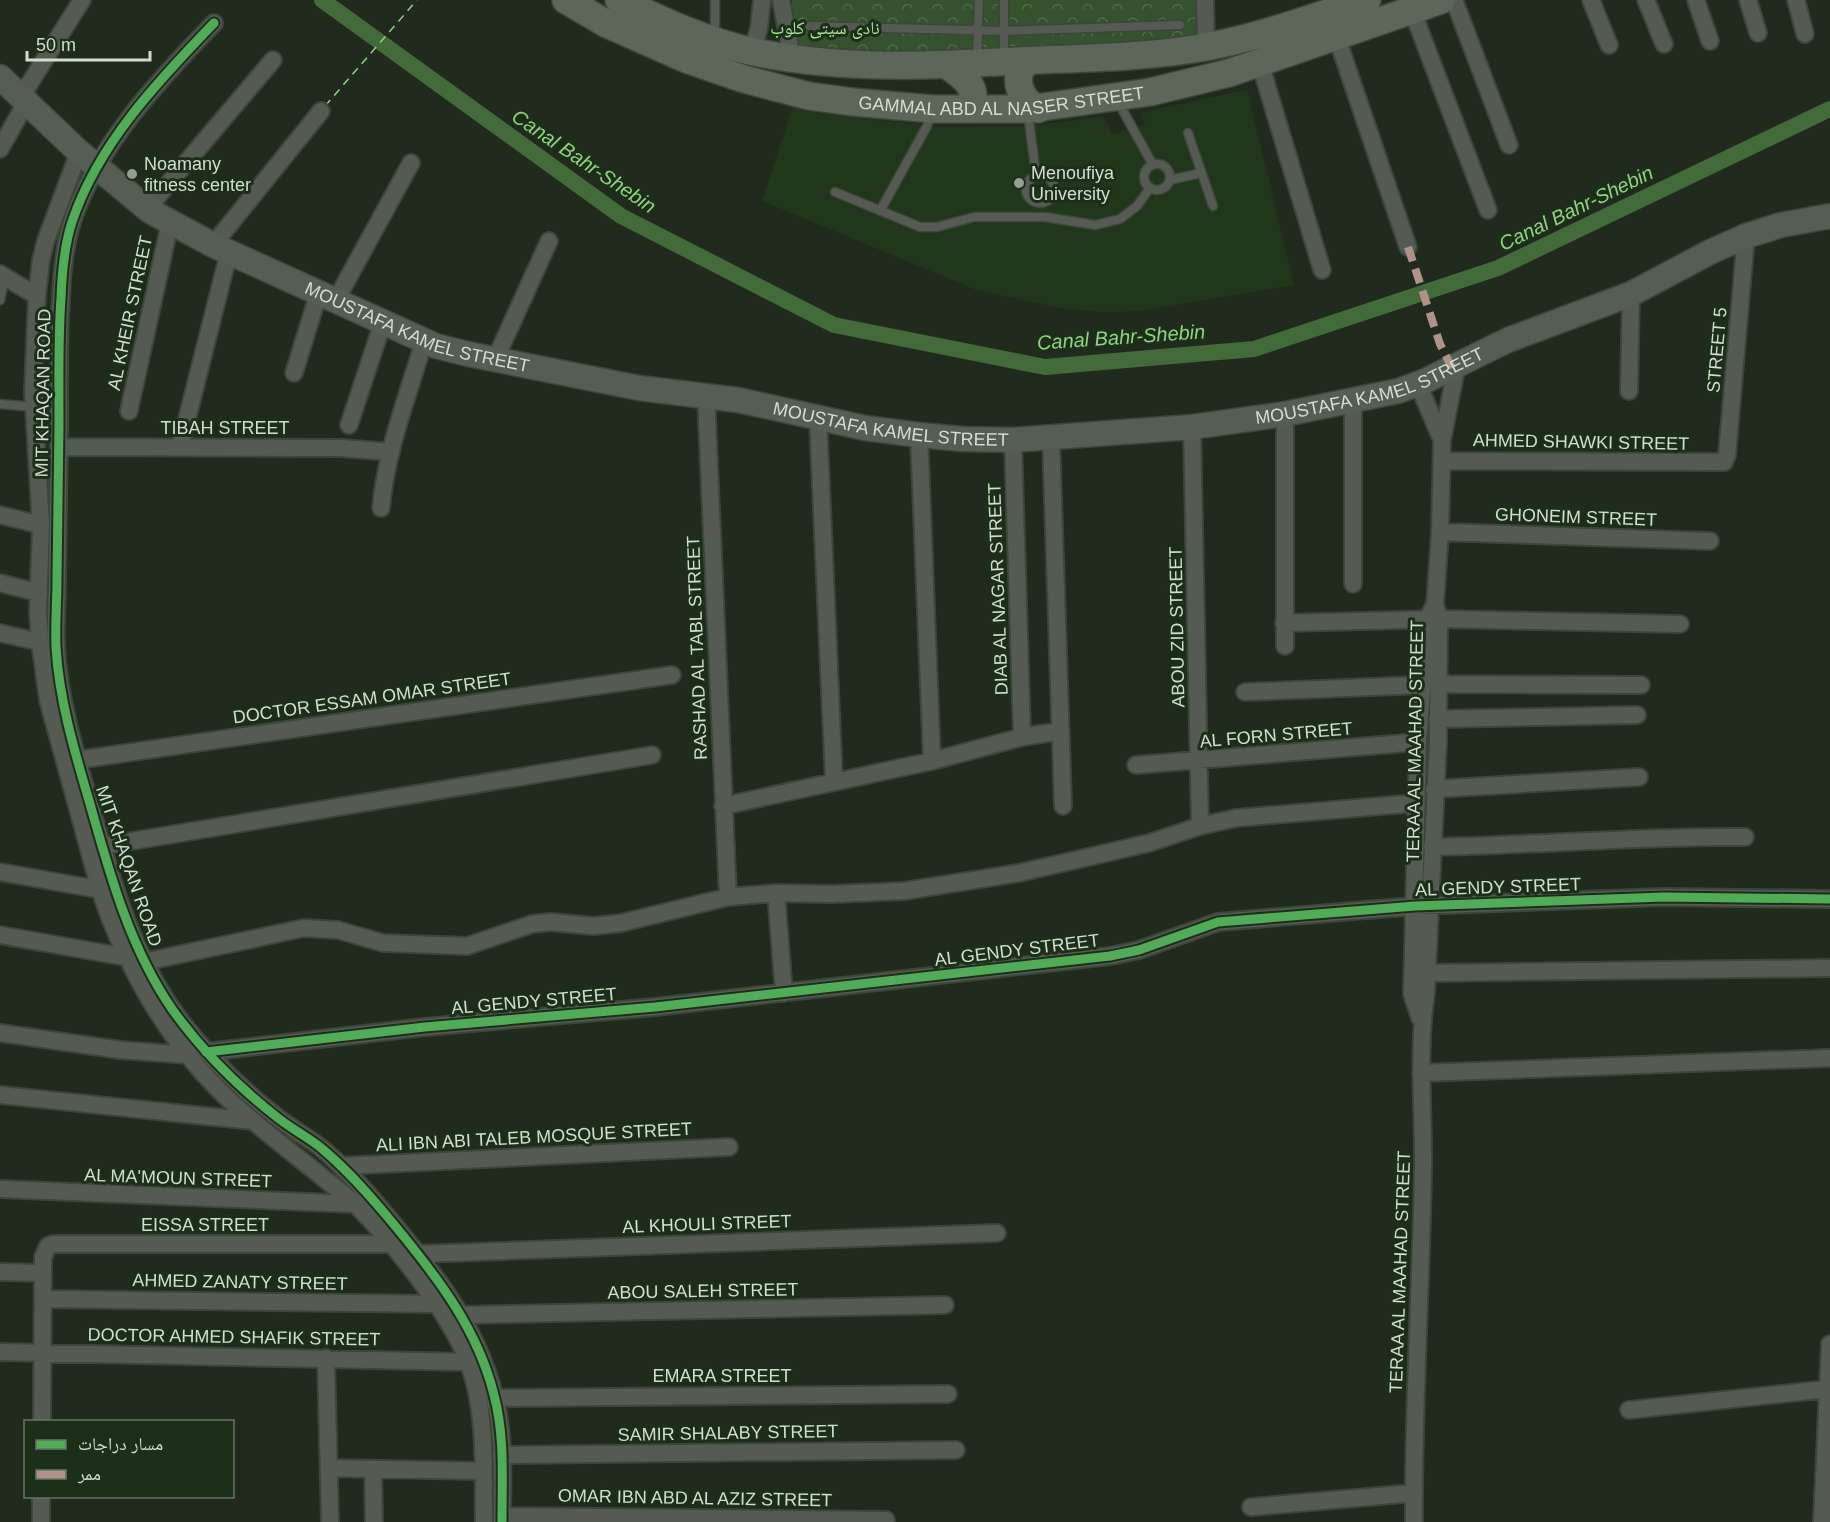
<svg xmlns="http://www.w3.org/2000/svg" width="1830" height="1522" font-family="Arial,'Noto Naskh Arabic',sans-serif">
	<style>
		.built { fill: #21371c }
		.park { fill: url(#park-crowns) }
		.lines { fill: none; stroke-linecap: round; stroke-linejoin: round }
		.canal { stroke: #436b39; stroke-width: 16 }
		.ferry { stroke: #92d185; stroke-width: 1.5; stroke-dasharray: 8 6; stroke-linecap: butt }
		.lane-casing { stroke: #3d463a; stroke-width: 11 }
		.street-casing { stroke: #3d463a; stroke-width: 20 }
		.secondary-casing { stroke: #3d463a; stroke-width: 27 }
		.primary-casing { stroke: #3d463a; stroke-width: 30 }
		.lane { stroke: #555b53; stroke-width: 8 }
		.street { stroke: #555b53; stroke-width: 16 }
		.secondary { stroke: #565e54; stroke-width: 24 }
		.primary { stroke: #5c6659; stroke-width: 27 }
		.quiet { stroke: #af9288; stroke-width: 8; stroke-dasharray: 15 8; stroke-linecap: butt }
		.cycleway-casing { stroke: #1c2f18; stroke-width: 13 }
		.cycleway { stroke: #51ab58; stroke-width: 9 }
		.poi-dot { fill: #949f91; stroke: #1c2f18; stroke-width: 2 }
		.labels { text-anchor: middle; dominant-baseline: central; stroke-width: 6; stroke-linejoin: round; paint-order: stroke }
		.park-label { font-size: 18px; fill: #a7e799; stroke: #1c2f18 }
		.street-label { font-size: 18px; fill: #d2ded0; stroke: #1c2f18 }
		.poi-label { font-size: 18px; fill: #d2ded0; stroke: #1c2f18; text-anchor: start }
		.water-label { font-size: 20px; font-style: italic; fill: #92d185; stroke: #1c2f18 }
	</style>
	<defs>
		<pattern id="park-crowns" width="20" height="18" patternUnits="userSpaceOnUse" patternTransform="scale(1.5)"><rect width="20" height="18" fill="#34522d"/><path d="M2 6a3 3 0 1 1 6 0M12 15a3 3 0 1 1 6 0" fill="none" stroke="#506a4a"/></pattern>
	</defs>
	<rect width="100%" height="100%" fill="#202a1d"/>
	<path class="built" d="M1247,89L1294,285L1143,311L1102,312L1059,308L976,290L762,201L794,103L862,118L941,127L1030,126L1103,116L1113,134L1145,124L1140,113Z"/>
	<path class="park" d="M792,0H1205L1206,47L792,58Z"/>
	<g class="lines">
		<path class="canal" d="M322,0L621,216L834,325L1045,367L1254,349L1498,268L1830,109"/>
		<path class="ferry" d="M325,106L417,0"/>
		<g class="lane-casing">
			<path id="lane" d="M809,26L1004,31L1180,25
				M715,36V0
				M1004,59V0
				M977,60L979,0
				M1117,100L1153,165
				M1028,113L1036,175
				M1188,133L1213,206
				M1144 177a13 13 0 1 1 26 0a13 13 0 1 1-26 0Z
				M1026 189a14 14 0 1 1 28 0a14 14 0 1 1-28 0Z
				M1170,180L1201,173
				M835,192L920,227H937L974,217H1045L1095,225L1120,219L1137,206L1150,188
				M880,211L927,126L932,112
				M0,300L5,277
				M0,404L34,407"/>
		</g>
		<g class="street-casing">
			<path id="street" d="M781,0L792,58
				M1205,0L1206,47
				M1454,0L1509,145
				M1591,0L1609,45
				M1646,0L1664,44
				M1696,0L1710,41
				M1748,0L1758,33
				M1796,0L1805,34
				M1412,10L1488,210
				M214,23C158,81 98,144 72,222C64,246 62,272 61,298C58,340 59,383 59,425C58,476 58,527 57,579C57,601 55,624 56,647C59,700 75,753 90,804C110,875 130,948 172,1009C202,1051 237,1086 278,1118C292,1129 307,1137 320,1147C349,1171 373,1199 396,1227C438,1278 478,1330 494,1395C505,1436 502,1480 502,1522
				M1336,35L1408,247
				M752,52L759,28L762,0
				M1260,63L1322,270
				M21,97L82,0
				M0,149L27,101
				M79,152L46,240L41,260L37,296L33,391L41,525L38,611L40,642L48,700L100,890C123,961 166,1038 220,1091C251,1122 287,1148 321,1176C333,1186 346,1195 356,1205C394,1243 451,1315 469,1364C487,1414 483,1470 484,1522
				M147,209L273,60
				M213,245L321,111
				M0,274L37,296
				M336,300L411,163
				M495,360L549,241
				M294,373L319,292
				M1418,384L1442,440
				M1629,391L1631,294
				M706,396L728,897
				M1353,401V584
				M129,411L170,223
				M818,418L834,782
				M349,425L383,322
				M1192,427L1200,826
				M919,435L932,761
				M1051,438L1063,806
				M1013,440L1022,737
				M59,447L341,448L391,452
				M180,447L229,252
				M1442,461L1724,462L1727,455L1746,236
				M381,508C386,451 408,395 424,341
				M0,515L41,525
				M1440,532L1710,541
				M0,583L39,593
				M1284,623L1439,619L1680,624
				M0,633L40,642
				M1285,646V414
				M1438,684L1641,685
				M1245,692L1421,685
				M1437,719L1637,715
				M77,760L672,675
				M1136,765L1418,742
				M1434,789L1639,777
				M723,806L932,761L1022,737L1060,731
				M102,846L652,755
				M1432,847C1537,845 1640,836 1745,837
				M0,872L108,891
				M776,893L784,993
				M0,935L126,957
				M144,962L304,928L338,930L383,943L467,946L532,924L550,922L594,926L621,923L728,897L776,893L832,894L904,891L1019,873L1149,843L1200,826L1236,818L1417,803
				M1427,973L1830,968
				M1420,1018L1412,994L1418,742L1427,620L1435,604
				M0,1033L121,1050L189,1055
				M206,1052L425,1027L655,1007L1110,956L1139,950L1218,922L1415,906L1664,897L1830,899
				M1421,1073L1830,1058
				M0,1095L254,1121
				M341,1166L729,1147
				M0,1189L355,1204
				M419,1254L997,1233
				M0,1272L43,1273
				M43,1299L436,1304
				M461,1315L945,1305
				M0,1352L468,1362
				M326,1358L330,1522
				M495,1398L948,1394
				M1629,1410L1828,1389
				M42,1422L43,1257L48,1246L53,1244H390
				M501,1455L956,1450
				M329,1468L483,1471
				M373,1469L374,1522
				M1251,1507L1414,1493
				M502,1516L886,1520
				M41,1522V1496
				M1414,1522C1413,1405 1421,1288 1423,1170C1424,1111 1417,1052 1426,993L1438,741L1439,619L1435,604L1440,532L1442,440L1457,365
				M1822,1522L1830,1344"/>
		</g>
		<g class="secondary-casing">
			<g id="secondary">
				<path id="s1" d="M0,77L79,152L150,211L213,245L436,346L468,354L639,388L738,400L865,428L919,435L963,439L1013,440L1192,427L1285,414L1398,391L1423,382L1508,340L1631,294L1710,252L1746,236L1781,225L1830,216"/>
			</g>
		</g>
		<g class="primary-casing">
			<g id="primary">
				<path id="s2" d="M566,0L607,24L686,59L744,79L809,96L853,102L933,109H1028L1150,92L1229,73L1441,0"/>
				<path d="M619,0C662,21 708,42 754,52C840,70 929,66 1016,61C1080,58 1143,58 1206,47C1261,37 1314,17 1367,0"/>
				<path d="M1028,61C1010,76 1020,100 1038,109"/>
				<path d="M947,65C962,76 983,89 967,109"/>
			</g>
		</g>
		<use href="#lane" class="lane"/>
		<use href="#street" class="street"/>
		<use href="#secondary" class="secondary"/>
		<use href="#primary" class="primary"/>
		<path class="quiet" d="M1408,247L1440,344L1452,368"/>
		<g class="cycleway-casing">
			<path id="cycleway" d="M214,23C158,81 98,144 72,222C64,246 62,272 61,298C58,340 59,383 59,425C58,476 58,527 57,579C57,601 55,624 56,647C59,700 75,753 90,804C110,875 130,948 172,1009C202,1051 237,1086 278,1118C292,1129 307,1137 320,1147C349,1171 373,1199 396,1227C438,1278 478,1330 494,1395C505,1436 502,1480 502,1522
				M206,1052L425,1027L655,1007L1110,956L1139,950L1218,922L1415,906L1664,897L1830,899"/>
		</g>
		<use href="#cycleway" class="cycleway"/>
	</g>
	<g class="poi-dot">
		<circle cx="132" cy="174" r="6"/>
		<circle cx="1019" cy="183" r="6"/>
	</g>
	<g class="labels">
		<g class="park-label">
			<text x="825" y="28">نادى سيتى كلوب</text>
		</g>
		<g class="street-label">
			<text stroke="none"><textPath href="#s2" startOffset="456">GAMMAL ABD AL NASER STREET</textPath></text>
			<text transform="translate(130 313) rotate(-78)">AL KHEIR STREET</text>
			<text stroke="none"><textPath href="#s1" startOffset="494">MOUSTAFA KAMEL STREET</textPath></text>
			<text transform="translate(1717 350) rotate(-85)">STREET 5</text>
			<text stroke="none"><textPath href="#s1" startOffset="1466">MOUSTAFA KAMEL STREET</textPath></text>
			<text transform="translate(43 393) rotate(-89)">MIT KHAQAN ROAD</text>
			<text stroke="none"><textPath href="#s1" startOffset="980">MOUSTAFA KAMEL STREET</textPath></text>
			<text x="225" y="428">TIBAH STREET</text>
			<text transform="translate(1581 442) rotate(1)">AHMED SHAWKI STREET</text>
			<text transform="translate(1576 517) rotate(2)">GHONEIM STREET</text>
			<text transform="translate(998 589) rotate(-92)">DIAB AL NAGAR STREET</text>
			<text transform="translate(1177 627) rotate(-91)">ABOU ZID STREET</text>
			<text transform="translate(697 648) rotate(-92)">RASHAD AL TABL STREET</text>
			<text transform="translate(372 698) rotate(-8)">DOCTOR ESSAM OMAR STREET</text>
			<text transform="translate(1276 735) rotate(-5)">AL FORN STREET</text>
			<text transform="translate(1415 741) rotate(-89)">TERAA AL MAAHAD STREET</text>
			<text transform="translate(129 866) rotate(71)">MIT KHAQAN ROAD</text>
			<text transform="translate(1498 887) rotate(-2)">AL GENDY STREET</text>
			<text transform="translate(1017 950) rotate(-7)">AL GENDY STREET</text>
			<text transform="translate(534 1001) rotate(-5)">AL GENDY STREET</text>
			<text transform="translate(534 1137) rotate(-3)">ALI IBN ABI TALEB MOSQUE STREET</text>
			<text transform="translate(178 1178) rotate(2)">AL MA'MOUN STREET</text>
			<text transform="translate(707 1224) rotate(-2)">AL KHOULI STREET</text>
			<text x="205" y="1225">EISSA STREET</text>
			<text transform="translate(1400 1272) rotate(-88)">TERAA AL MAAHAD STREET</text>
			<text transform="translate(240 1282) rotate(1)">AHMED ZANATY STREET</text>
			<text transform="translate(703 1291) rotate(-1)">ABOU SALEH STREET</text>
			<text transform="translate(234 1337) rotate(1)">DOCTOR AHMED SHAFIK STREET</text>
			<text x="722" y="1376">EMARA STREET</text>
			<text transform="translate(728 1433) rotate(-1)">SAMIR SHALABY STREET</text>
			<text transform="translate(695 1498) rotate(1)">OMAR IBN ABD AL AZIZ STREET</text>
		</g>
		<g class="poi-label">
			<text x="144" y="164">Noamany<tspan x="144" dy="21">fitness center</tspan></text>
			<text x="1031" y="173">Menoufiya<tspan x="1031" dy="21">University</tspan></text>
		</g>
		<g class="water-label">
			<text transform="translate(584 161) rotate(34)">Canal Bahr-Shebin</text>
			<text transform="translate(1576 208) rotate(-26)">Canal Bahr-Shebin</text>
			<text transform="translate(1121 337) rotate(-4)">Canal Bahr-Shebin</text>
		</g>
	</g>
	<rect x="24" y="1420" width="210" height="78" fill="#1c2f18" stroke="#657562" stroke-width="1.5"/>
	<rect x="36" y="1440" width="30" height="9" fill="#51ab58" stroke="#657562" stroke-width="1.5"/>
	<text x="78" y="1450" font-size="18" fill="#d2ded0">مسار دراجات</text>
	<rect x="36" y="1470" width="30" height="9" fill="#af9288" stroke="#657562" stroke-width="1.5"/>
	<text x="78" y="1480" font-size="18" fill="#d2ded0">ممر</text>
	<path d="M27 51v9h123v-9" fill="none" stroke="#d2ded0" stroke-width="3"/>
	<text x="36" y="51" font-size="18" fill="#d2ded0" stroke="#1c2f18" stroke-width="4.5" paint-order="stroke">50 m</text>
</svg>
